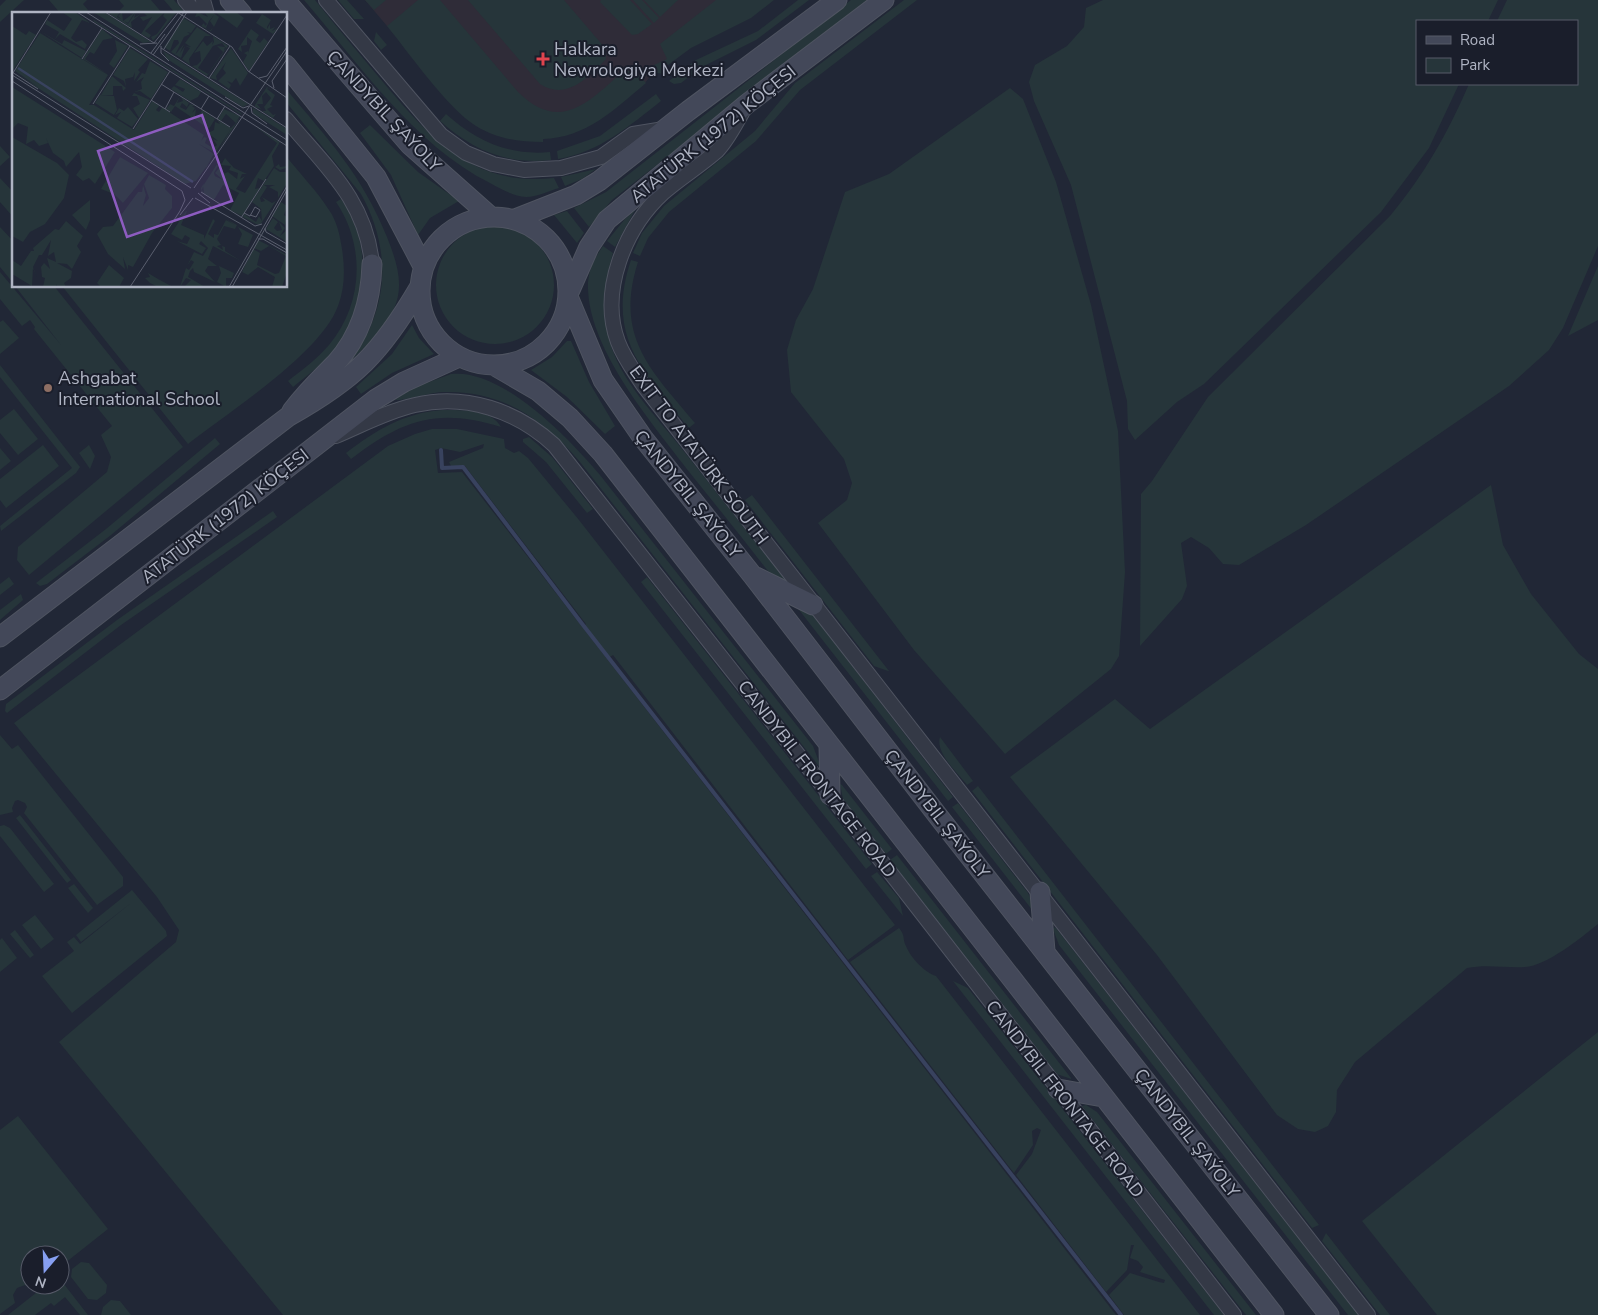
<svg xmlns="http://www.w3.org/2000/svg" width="1598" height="1315" font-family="'Nunito Sans',sans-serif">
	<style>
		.medical { fill: #2f2c38 }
		.green { fill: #26353a }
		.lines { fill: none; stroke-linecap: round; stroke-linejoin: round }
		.stream { stroke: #38425e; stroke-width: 4 }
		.street-casing { stroke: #4f5461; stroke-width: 16 }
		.secondary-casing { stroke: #4f5461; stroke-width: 21 }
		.street { stroke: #343946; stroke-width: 14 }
		.secondary { stroke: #434859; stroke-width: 19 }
		.health-dot { fill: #e0444e; stroke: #1a1e2b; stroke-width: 2 }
		.education-dot { fill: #8d6e63; stroke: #1a1e2b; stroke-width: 2 }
		.labels { text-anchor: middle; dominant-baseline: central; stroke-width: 4; stroke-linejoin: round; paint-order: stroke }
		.poi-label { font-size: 18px; fill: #afb4c3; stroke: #1a1e2b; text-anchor: start }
		.street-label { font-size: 18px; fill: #afb4c3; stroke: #1a1e2b }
		.inset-river { fill: none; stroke: #38425e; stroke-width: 2.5 }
		.inset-road { fill: none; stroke: #5a5f6e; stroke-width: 1 }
		.view { fill: #8d5cc0; fill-opacity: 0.15; stroke: #8d5cc0; stroke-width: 2.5 }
		.inset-edge { fill: none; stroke: #afb4c3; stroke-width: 2.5 }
	</style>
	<rect width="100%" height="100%" fill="#212736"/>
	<path class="medical" d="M365,0H745L655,71L644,84L573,133L387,26Z"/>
	<path class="green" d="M6,0H24L0,22V6Z
		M49,0H87L83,4L88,10L84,14H61Z
		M119,0H151L163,14H116L124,6Z
		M164,0H174L186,14H176Z
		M304,0H315C337,27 360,55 383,82C431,139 473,187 554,178L559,188C548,191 537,197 526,197C513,196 501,189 490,183C414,145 359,64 304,0Z
		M338,0H347L364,19H354Z
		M365,0H386L374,10Z
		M418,0H440L518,92C548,121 571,117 602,90C610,84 617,75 626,71H635L646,83C615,109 586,138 543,139V142C519,142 497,139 476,126C448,109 409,53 387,26Z
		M468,0H564L605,48L606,59C588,78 566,101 540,84Z
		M601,0H630L652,24L638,34L632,35L600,2Z
		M633,0H642L659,18L654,23Z
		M644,0H678L660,17Z
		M716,0H774L751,18L691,48L668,65L665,74L657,73L654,65L667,59L660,44Z
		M798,0H809L756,40L702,67L681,83L674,84L669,81L696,60L758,31Z
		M851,0H867L612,200L589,227L574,208L606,192Z
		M904,0H917L800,90L756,141L669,212L648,238L640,256L633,253L642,233L664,206L755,131L795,83Z
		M1103,0H1498L1488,21H1417V84H1459L1429,148L1381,212L1204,384L1177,402L1135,440L1128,429L1127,401L1071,185L1034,101L1029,82L1035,65L1067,46L1084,27L1086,8Z
		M1507,0H1598V246L1563,328L1549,350L1509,386L1306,525L1239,565L1223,564L1209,548L1191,537L1181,543L1187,586L1182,599L1140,646L1141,494L1152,481L1208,397L1390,216C1424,175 1448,133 1469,84H1577V21H1497Z
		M376,32L387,45L381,50L374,41Z
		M1010,88L1023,99L1056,182L1091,305L1118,431L1125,572L1119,656L1111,669L1005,754L914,650L818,523L847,500L852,483L844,459L791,392L787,350L796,320L813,289L845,192L889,174Z
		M286,89C329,140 362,175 387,237C394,255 402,276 398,296C393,321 369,344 351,360C357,350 364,341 369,330C390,285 385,237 361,194L286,102Z
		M656,94L661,101C629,126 600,152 558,159L557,151L600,136Z
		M446,114C476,141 509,156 550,152L551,160C506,165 473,150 440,121Z
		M370,125L418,172L459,201L430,218L418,235L391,175L360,133Z
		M0,146L10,157L0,166Z
		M286,156C300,174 317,191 329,210C337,221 340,236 342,249C345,268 345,288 338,306C321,353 229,412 188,444L62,286H286Z
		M596,169L582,179L565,186L561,177Z
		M0,178L14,193V218L0,202Z
		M341,199C370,240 370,297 343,340C330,359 310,373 293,387L288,381C302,370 317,359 329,345C363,305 366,246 336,202Z
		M635,210L615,247L607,241L625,219Z
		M567,211L584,233L577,243L554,215Z
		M436 285a59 59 0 1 1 118 0a59 59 0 1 1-118 0Z
		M0,227L14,242V284L0,267Z
		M603,246L613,253C603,288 601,320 614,354C628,388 656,416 678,444C716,492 753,539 791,587L768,571C742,538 716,505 690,473C653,424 590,352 588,289C587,272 594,259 603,246Z
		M631,260L638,262C614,337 651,370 695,423L689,428C644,373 605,337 631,260Z
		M1598,266V320L1568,336Z
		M0,272L61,345L15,286H54L183,447L29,575L17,560L18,547L107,472L111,457L101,435L112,426L34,329L35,327L30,320L22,326L0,299Z
		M3,320L19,338L0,354V322Z
		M412,325L419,338L434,354L392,373L361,394L356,387L392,354Z
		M567,341H571L589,382L615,426L605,434L567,397L531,370L552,357Z
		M0,365L80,467L76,473L1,531L0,526L72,468L0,377Z
		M451,374C502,368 570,439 600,475L813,746L822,770L580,462C544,420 502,390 444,392C431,392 406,401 395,400L413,388Z
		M14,409L38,439L18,455L0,433V420Z
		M442,410C460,410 492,409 501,427C437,407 402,420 351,459L346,453C376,430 404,413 442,410Z
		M432,429H457L504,439L505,448L514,453L519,451L528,458L579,520L895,925L848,960L613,655L608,658L584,627L586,624L465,466H451L449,462L483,448L484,444L460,452L441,448L435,450L438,473L462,472L1116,1315H283L59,1042L176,942L179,930L157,897L14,723L388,446L415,434Z
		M529,437L552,457L593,509L587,513L546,462L523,442V439Z
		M215,438L220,444L111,535L47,584L40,586L36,583L106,529Z
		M43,445L59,466L6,508L0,500V479Z
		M89,445L95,456L90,469L79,453Z
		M0,448L11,461L0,470Z
		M1491,485L1503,545L1531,594L1579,654L1598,669V924C1581,938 1546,966 1525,967C1505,968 1486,964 1467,968L1355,1062L1337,1090L1336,1112L1328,1126L1315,1132L1298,1129L1277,1115L1157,955L1010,777L1115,699L1150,729Z
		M752,495L889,671H888L874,666L745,500Z
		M273,511L277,517L121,625L7,713L5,711L6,704L117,620Z
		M9,577L14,584L0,595V584Z
		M647,577L872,864L866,869L641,582Z
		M21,594L23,600L0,620V610Z
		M796,606L813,615L953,797L948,801Z
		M0,735L12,749L18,745L123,877V886L97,905L24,813L27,807L25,803L18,800L15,801L12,808L13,812L0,815Z
		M940,737L973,781L967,785C958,773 935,753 940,737Z
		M840,784L842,785L892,849L886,854L843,799Z
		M978,786L1319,1225L1312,1228L972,791Z
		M958,803L1028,893L1032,902L1033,911L952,807Z
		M20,815L71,880L67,883L16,818Z
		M4,825L10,828L54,884L44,892L0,836V826Z
		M897,855L1071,1078V1079L1057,1074L890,860Z
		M877,872L899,898L903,916L871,876Z
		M74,884L93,908L88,913L68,888Z
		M132,890L166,931L167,936L72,1013L42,976L74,951L67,942L74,937L80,944L131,903L81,942L76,935Z
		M35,915L54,939L41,949L22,925Z
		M1055,927L1359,1315H1348L1059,945L1053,929Z
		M899,928C906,937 902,938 906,946C910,957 925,973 936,976L1200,1315H1124L1109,1295L1130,1273L1159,1282L1164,1283L1165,1280L1140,1272L1143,1267L1138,1261L1130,1258L1134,1245H1131L1127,1270L1106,1292L1016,1175L1032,1154L1041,1130L1037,1128L1032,1131L1033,1145L1014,1173L850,962Z
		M15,930L34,955L30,958L10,934Z
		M2,938L17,958L0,972V940Z
		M953,981L968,988L1224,1315H1214Z
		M1598,1032V1315H1437L1362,1221Z
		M1086,1105L1097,1112L1256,1315H1246L1082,1106Z
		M18,1116L108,1229L60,1267V1255H30V1285H37L32,1289L25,1285L17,1288L13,1295L15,1303L0,1314V1130Z
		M1326,1233L1390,1315H1380L1322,1241Z
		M81,1262L89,1263L107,1285L106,1293L97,1300L88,1299L71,1277L72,1269Z
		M60,1279L88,1315H80L65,1297L54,1306L51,1303L35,1315H8L46,1285H60Z
		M111,1300L120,1301L131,1315H101L103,1307Z"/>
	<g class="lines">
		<path class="stream" d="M441,450L442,468L463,467L583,625L1121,1315"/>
		<g class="street-casing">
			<path id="street" d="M185,0L197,14
				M203,0L207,14
				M326,0L441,135L466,153L493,164L524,170L561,168L601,157L633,134L664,129
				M742,113C735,125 727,141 717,151C700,166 680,178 663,193C625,228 599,291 618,342C624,358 634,371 643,385L1368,1315
				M286,119C325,166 366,200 372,264
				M336,436C362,425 388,411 415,405C466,393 517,411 554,445L830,795L1234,1315"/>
		</g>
		<g class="secondary-casing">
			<path id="secondary" d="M230,0L242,14
				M285,0L410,145L490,216
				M286,65L376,177L423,266
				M420 291a74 74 0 1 1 148 0a74 74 0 1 1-148 0Z
				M515,219L576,195L599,181L688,111L837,0
				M570,290L589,247L607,220L748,103L884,0
				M569,299L603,380L643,438L753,576L938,816L1329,1315
				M495,366L538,391L570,418L603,454L1274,1315
				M292,411C307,391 319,380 336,363C361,335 371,300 372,264
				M756,577L813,605
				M0,637L289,416C355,379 381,353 419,288
				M0,690L376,399L404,382L459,357
				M829,744L830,795
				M1040,892L1045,951
				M1058,1089L1103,1097"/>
		</g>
		<use href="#street" class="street"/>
		<use href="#secondary" class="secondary"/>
	</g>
	<path class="health-dot" d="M540.5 51.5h5v5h5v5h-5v5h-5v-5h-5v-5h5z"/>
	<circle class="education-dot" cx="48" cy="388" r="5"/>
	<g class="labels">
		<g class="poi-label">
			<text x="554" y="49">Halkara<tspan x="554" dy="21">Newrologiya Merkezi</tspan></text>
			<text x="58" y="378">Ashgabat<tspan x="58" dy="21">International School</tspan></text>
		</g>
		<g class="street-label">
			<text transform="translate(384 111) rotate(47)">ÇANDYBIL ŞAÝOLY</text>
			<text transform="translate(713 134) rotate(-39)">ATATÜRK (1972) KÖÇESI</text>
			<text transform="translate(699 455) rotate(53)">EXIT TO ATATÜRK SOUTH</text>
			<text transform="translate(688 494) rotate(51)">ÇANDYBIL ŞAÝOLY</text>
			<text transform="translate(225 516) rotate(-38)">ATATÜRK (1972) KÖÇESI</text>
			<text transform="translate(817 779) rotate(52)">CANDYBIL FRONTAGE ROAD</text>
			<text transform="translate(937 814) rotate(52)">ÇANDYBIL ŞAÝOLY</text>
			<text transform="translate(1065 1099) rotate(52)">CANDYBIL FRONTAGE ROAD</text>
			<text transform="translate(1187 1133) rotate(52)">ÇANDYBIL ŞAÝOLY</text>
		</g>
	</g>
	<g transform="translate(12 12)">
		<rect width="275" height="275" fill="#212736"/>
		<path d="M50,0H63L78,11L70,8L59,26L64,30L70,28L75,33L73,37L48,22L43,27L47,20L33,12L35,8L52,19L60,7ZM81,0H92L139,30L131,31ZM94,0H108L105,5L109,7L106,4L110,0L111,9L123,0L116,11L112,9L116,12L124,0L122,6L130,1L119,10L120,16ZM131,0L152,1L133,19L139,23L137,26L129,22L140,5L131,9L128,5L135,4ZM153,0L164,1L141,29L139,25L145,22L155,8L151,4ZM185,0L196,5L193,1L200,0L207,5L202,15L198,9L202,3L197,9L194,16L198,19L201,15L199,19L189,14L192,11L193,14L195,12L187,4L183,5ZM203,0H224L232,6L225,16ZM250,2L259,8L255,15V17L258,12V17L263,15L260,19L266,16L261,22L244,11ZM172,6L184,14L179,21L175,20L178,22L172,25L163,43L172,32L168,41L173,34L179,35L173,31L185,15L199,24H193L177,47L178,53L170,47L178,36L173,34L169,46L159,40L167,31L166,28H162L158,39L152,35ZM82,8L229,101L230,103L81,9ZM0,14L14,23L17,19L24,23L1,58ZM90,17L101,26L91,28L82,42L78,40L73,47L97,63L71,47ZM239,17L247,23L244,28L248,31L252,26L256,30L237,59L231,50L235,43L232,41L236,39V41L240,29L235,25V33L229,34L230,40L226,37ZM28,19L50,32L52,28L74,39L70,46ZM28,21L96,63L77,93H82L122,118L140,89L147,94L144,98L147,100L150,96L148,94L192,123L189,129L192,125L195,126L193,131L201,136L205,133L201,127L206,129L196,121L202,118L203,110L208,112L205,108L219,116L224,111L214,102L209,109L206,107L212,97L228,104L224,110L228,106L204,142L219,117L203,141L187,132L202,142L192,159L203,143L184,169L173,172L3,61L26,75L3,59ZM201,24L216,34L195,64L180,54L185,53L187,47L185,53L189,49L188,39L182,41L191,29L195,34L201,29L200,33L202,30ZM210,31L214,36L212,39L213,35L205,34L211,40L196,62L186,56L201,34ZM103,28L116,34L102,56L97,52L105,39ZM118,36L136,47L126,58L128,60L122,69L123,60L121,65L113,67L114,75L112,69L101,63ZM219,36L236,61L228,74L224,66L220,71L215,69L219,73L217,77L206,69L214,61L211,57L214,50L204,64L205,68L198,66ZM151,39L236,92L231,95L211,83L155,47ZM138,49L156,60L139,87L128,79L122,80L130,77L129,70L132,65L124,70L130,61L133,62ZM100,64L114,76L111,79L110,74H101V83H89ZM168,67L189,80L186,85L178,89L159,77L162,74L171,80L173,77L163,73ZM0,75L103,140L83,172L77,166L71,169L64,163L70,155L67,140L54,155L52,149L41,141L34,126L36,131L27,134L22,128L14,132L16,115L6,111L0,117ZM255,75L265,81L256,76L255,77L263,83L258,93L261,94L255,97L261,103L264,102L261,106L250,99H254L252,95L259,86L254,80L250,84L251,92H245L249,97L243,95V93ZM122,81L138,88L127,106L121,96L128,92L125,84H120ZM88,83L102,84L105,98L102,103L83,91ZM168,84L165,91L171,89L169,85L177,91L175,95L170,91L168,95L174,98L178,92L184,94H180L183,96L180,101L184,97L183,104L187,105L190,98L203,107L197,117L163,94L159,100L154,97L158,92L162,94ZM116,95L126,107L120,115L105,106L109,100L103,103L107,96L112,99ZM241,96L275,117V123L241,101ZM244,115L268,130L260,144L262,154L252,169L246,166L243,177L248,176L230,204L218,198L227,181L211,173L202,188L190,181L189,176L192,171L190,178L192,181L191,174L205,152L206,154L202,161L203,164L211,168L203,161L208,155L211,162L216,160L225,167L226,161L217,158L219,154L209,153L213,146L222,156L235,162H230L228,167L233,164L224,177L233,181L265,131ZM0,125L45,151L57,163L52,186L33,212L18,220L11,230L0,224ZM108,145L136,161L111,191L102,182L89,177ZM267,152L268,155L275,154V171L266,186V180L257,175L263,173H252L255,175L248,186L249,190L253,189L250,185L260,191L264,189L248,213L244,212L231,205L232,202L244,210L247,204L250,209L249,197L240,190L262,156L268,160H275L274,156L268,158L263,155ZM137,163L154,173L153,177L160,184V196L140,221L121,255L116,253V258L111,245L113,257L96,242L85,222L91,215L101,214L126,180H130L131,173L134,183L131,194L137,186L132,172ZM78,188V208L74,218L60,203ZM269,190L275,194L272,203L275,205L273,213L260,204ZM174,199L166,209L169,204L174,199H175L169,213L192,223V227L201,207L203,209L196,222L202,226V222L206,223L214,208L223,213L214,207L225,213L223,217L212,214L205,227L209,233L205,234L211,238L210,234L213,235V239L229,249L201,234L196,247L205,254H196L193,259L203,270L182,260L181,256L178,259L176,265L193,275H172L179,268L174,266L168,275L174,256L177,258L182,250L179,248L175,254L182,240L191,244L196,236L189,229L187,232L194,236L190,242L165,229L175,232L178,226L173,223L170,228L159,222ZM261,206L266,210L262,216L265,219L270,218L267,210L273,216L268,224L275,218V230L254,217ZM54,209L71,224L65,234L69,240L60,257L55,252L45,251L60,259L59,266L52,271L54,275H45V272L44,275H31L33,266L30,265L29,255L32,251L38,257L35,246L44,250L42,240L36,244L39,228L30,243H27L21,255L25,265L21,256L20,274L0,262V248L9,254L19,239H22L21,236L43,217L47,218ZM226,215L241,223L236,235L226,232L230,222ZM246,228L275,243V260L270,275H260L263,265L246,255L236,263L230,260L241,237L248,241L245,253L263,262L267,261L274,244L257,234L249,239L242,236ZM97,253L112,266L107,275H89L85,271ZM207,254L222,261L220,266H214V275L205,270L209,261ZM136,261L146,267L161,275H146L138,271L133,266L138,265Z" fill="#26353a" fill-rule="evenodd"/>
		<path class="inset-river" d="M6,56L181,170"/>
		<path class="inset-road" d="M65,0L275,134M74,0L275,128M93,0L142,31M165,0L220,35L236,59L275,86M142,31L166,1M128,32L145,31M149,34V41L157,49M149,36L275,116M152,37L175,0M139,41L153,22M141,43L172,0M70,47L90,16M0,60L26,77M237,60L275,3M1,61L39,0M0,63L179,176M197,66L218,34M247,66L255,64L275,35M0,69L170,179L173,188L168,199M149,72L218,115M262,76L260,69L275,47M213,85L231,96L237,94M139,88L158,100M81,92L118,34M239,95L240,101L255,112M153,97L162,80M189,97L197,84M205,107L213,94M121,117L158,59M182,176L275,39M189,180L243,214L250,212M186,181L198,191M183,186L275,238M232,201L238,204L243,195M168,203L181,186M238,203L244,205L248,198L243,195M229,206L254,167M253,216L254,220L275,232M246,227H251L275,241M118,275L168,199M217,275L275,174M220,275L275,178"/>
		<path class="view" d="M190,103L220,189L115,225L86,139Z"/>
		<rect width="275" height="275" class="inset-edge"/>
	</g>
	<rect x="1416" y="20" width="162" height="65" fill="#1a1e2b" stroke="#565a68"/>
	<rect x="1426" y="36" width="25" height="8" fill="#434859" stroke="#565a68"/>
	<text x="1460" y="45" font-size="15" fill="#afb4c3">Road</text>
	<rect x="1426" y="58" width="25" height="15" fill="#26353a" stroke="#565a68"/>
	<text x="1460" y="70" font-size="15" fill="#afb4c3">Park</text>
	<g transform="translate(45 1270) rotate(199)"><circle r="24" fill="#1a1e2b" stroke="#565a68"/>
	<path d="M0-4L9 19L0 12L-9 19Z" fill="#869ff1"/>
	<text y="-8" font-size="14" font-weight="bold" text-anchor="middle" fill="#afb4c3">N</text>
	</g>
</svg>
